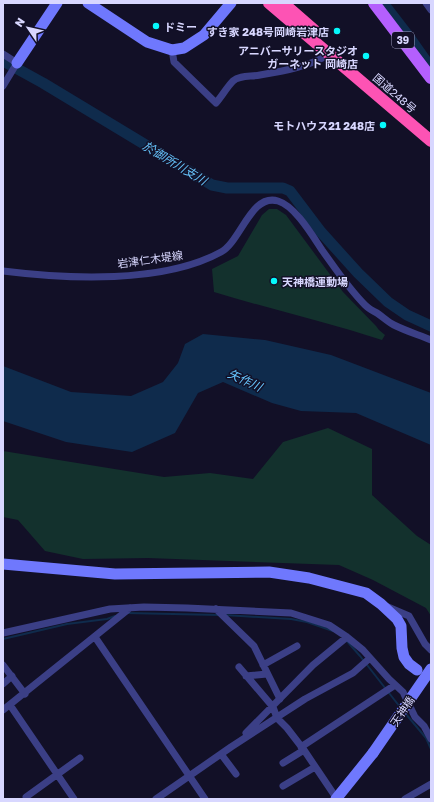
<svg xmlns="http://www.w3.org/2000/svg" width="434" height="802" font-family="'Golos Text','Noto Sans JP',sans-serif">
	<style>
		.green { fill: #13312d }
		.water { fill: #0f2b4c }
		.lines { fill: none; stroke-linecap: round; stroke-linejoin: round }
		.stream { stroke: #0f2b4c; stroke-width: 2 }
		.river { stroke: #0f2b4c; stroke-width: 11 }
		.street { stroke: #3b3f86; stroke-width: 7 }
		.secondary { stroke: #6f78fd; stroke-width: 11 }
		.primary { stroke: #b45ffd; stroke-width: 12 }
		.highway { stroke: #fd53b4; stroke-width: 12 }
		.secondary-bridge { stroke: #6f78fd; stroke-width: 11 }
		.poi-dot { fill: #05f9fc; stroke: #121027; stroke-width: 1.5 }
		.labels { text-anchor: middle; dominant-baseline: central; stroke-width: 3; stroke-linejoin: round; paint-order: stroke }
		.shield { fill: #121027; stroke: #9d9bbe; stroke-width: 1 }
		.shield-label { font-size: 10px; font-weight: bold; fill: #d8d7ff }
		.poi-label { font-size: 11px; font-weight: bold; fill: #d8d7ff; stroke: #121027; text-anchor: end }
		.street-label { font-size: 11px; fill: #d8d7ff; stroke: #121027 }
		.water-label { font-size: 12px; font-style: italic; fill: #66c5fd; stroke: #121027 }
	</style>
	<rect width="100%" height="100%" fill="#121027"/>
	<path class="green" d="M269,209H277L286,215L343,292L376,326L379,330L385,335L382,340C326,322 270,309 214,292L212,269L238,256L262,215Z
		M328,428L372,449V495L417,536L431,545V616L426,608L373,580L339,565L148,558L83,559L45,551L18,520L3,517V451L164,477L210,473L253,479L283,442Z"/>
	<path class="water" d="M203,334L265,340L331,355L431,393V445L356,413L301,411L272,403L223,382L198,393L175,433L132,452L66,442L3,421V366L71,392L131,396L163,382L178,363L185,344Z"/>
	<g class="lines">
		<path class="stream" d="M127,613L219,615
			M225,615L291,619L307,622L333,631
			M3,639L67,624L107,619L115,616
			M346,640L360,656L400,707
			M405,713L426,738L431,749"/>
		<path class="river" d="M383,3L407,34L431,68
			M3,61L43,83L212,185L227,188H283L290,191L321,232L358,273L388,302L407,315L431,326"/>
		<path class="street" d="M426,3L431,10
			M172,50L174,62L216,103C222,96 227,87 233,81C240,75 251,77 260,75C284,71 308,67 330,54
			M3,54L17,63L3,86
			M3,271C67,279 163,284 221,252C241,241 251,193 278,201C295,206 312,235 322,250C335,268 348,288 365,305C368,308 373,311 377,313C383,317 388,322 394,325C406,331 419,335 431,340
			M388,607L409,616L425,644L431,650
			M216,609L254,646L280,699
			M3,633L110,609L144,607L187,608L291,613L329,625L347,637L363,650L389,679L403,692L415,717L424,726L431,739
			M95,637L205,799
			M3,665L25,694
			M263,665L297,646
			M239,667L273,707L277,718L287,728L304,750L337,799
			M246,676L267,674
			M3,684L12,676
			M10,705L74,799
			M3,710L130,608
			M246,733L313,665L347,637
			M301,747L395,685
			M221,754L236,774
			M283,763L304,750
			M283,786L315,767
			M27,799L26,797L80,758
			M156,799L231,747L305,699L353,673L370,658
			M405,799L431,784"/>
		<path class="secondary" d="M88,3L147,42L172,50L184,48L204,35L231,3
			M17,63L57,3
			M3,564L115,574L269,572L309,578L366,593L381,604L397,619L401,626L402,648L404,657L409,664L417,670
			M336,799L373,753"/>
		<path class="primary" d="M374,3L431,78"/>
		<path class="highway" d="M269,3L431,141
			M283,3L314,30"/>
		<path class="secondary-bridge" d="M373,753L431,669"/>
	</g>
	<g class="poi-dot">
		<circle cx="156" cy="26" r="4"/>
		<circle cx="337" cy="31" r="4"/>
		<circle cx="366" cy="56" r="4"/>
		<circle cx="383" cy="125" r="4"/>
		<circle cx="274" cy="281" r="4"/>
	</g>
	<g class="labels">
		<rect class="shield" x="392" y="32" width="22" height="16" rx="3"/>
		<g class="shield-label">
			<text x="403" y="40">39</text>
		</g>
		<g class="poi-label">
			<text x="164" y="26" text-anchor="start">ドミー</text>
			<text x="329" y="31">すき家 248号岡崎岩津店</text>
			<text x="358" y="50">アニバーサリースタジオ<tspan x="358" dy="13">ガーネット 岡崎店</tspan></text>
			<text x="375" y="125">モトハウス21 248店</text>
			<text x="282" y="281" text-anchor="start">天神橋運動場</text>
		</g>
		<g class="street-label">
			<text transform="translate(395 93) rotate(41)">国道248号</text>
			<text transform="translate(150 259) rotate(-8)">岩津仁木堤線</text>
			<text transform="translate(402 711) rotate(-56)">天神橋</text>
		</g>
		<g class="water-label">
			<text transform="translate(175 163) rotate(31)">於御所川支川</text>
			<text transform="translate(245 380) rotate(25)">矢作川</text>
		</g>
	</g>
	<rect width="434" height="802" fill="none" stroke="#d8d7ff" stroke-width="8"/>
	<g transform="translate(28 28) rotate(304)" stroke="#121027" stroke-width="3" paint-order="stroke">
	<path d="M0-3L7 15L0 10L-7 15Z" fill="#d8d7ff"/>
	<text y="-6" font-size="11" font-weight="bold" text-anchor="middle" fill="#d8d7ff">N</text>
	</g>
</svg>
